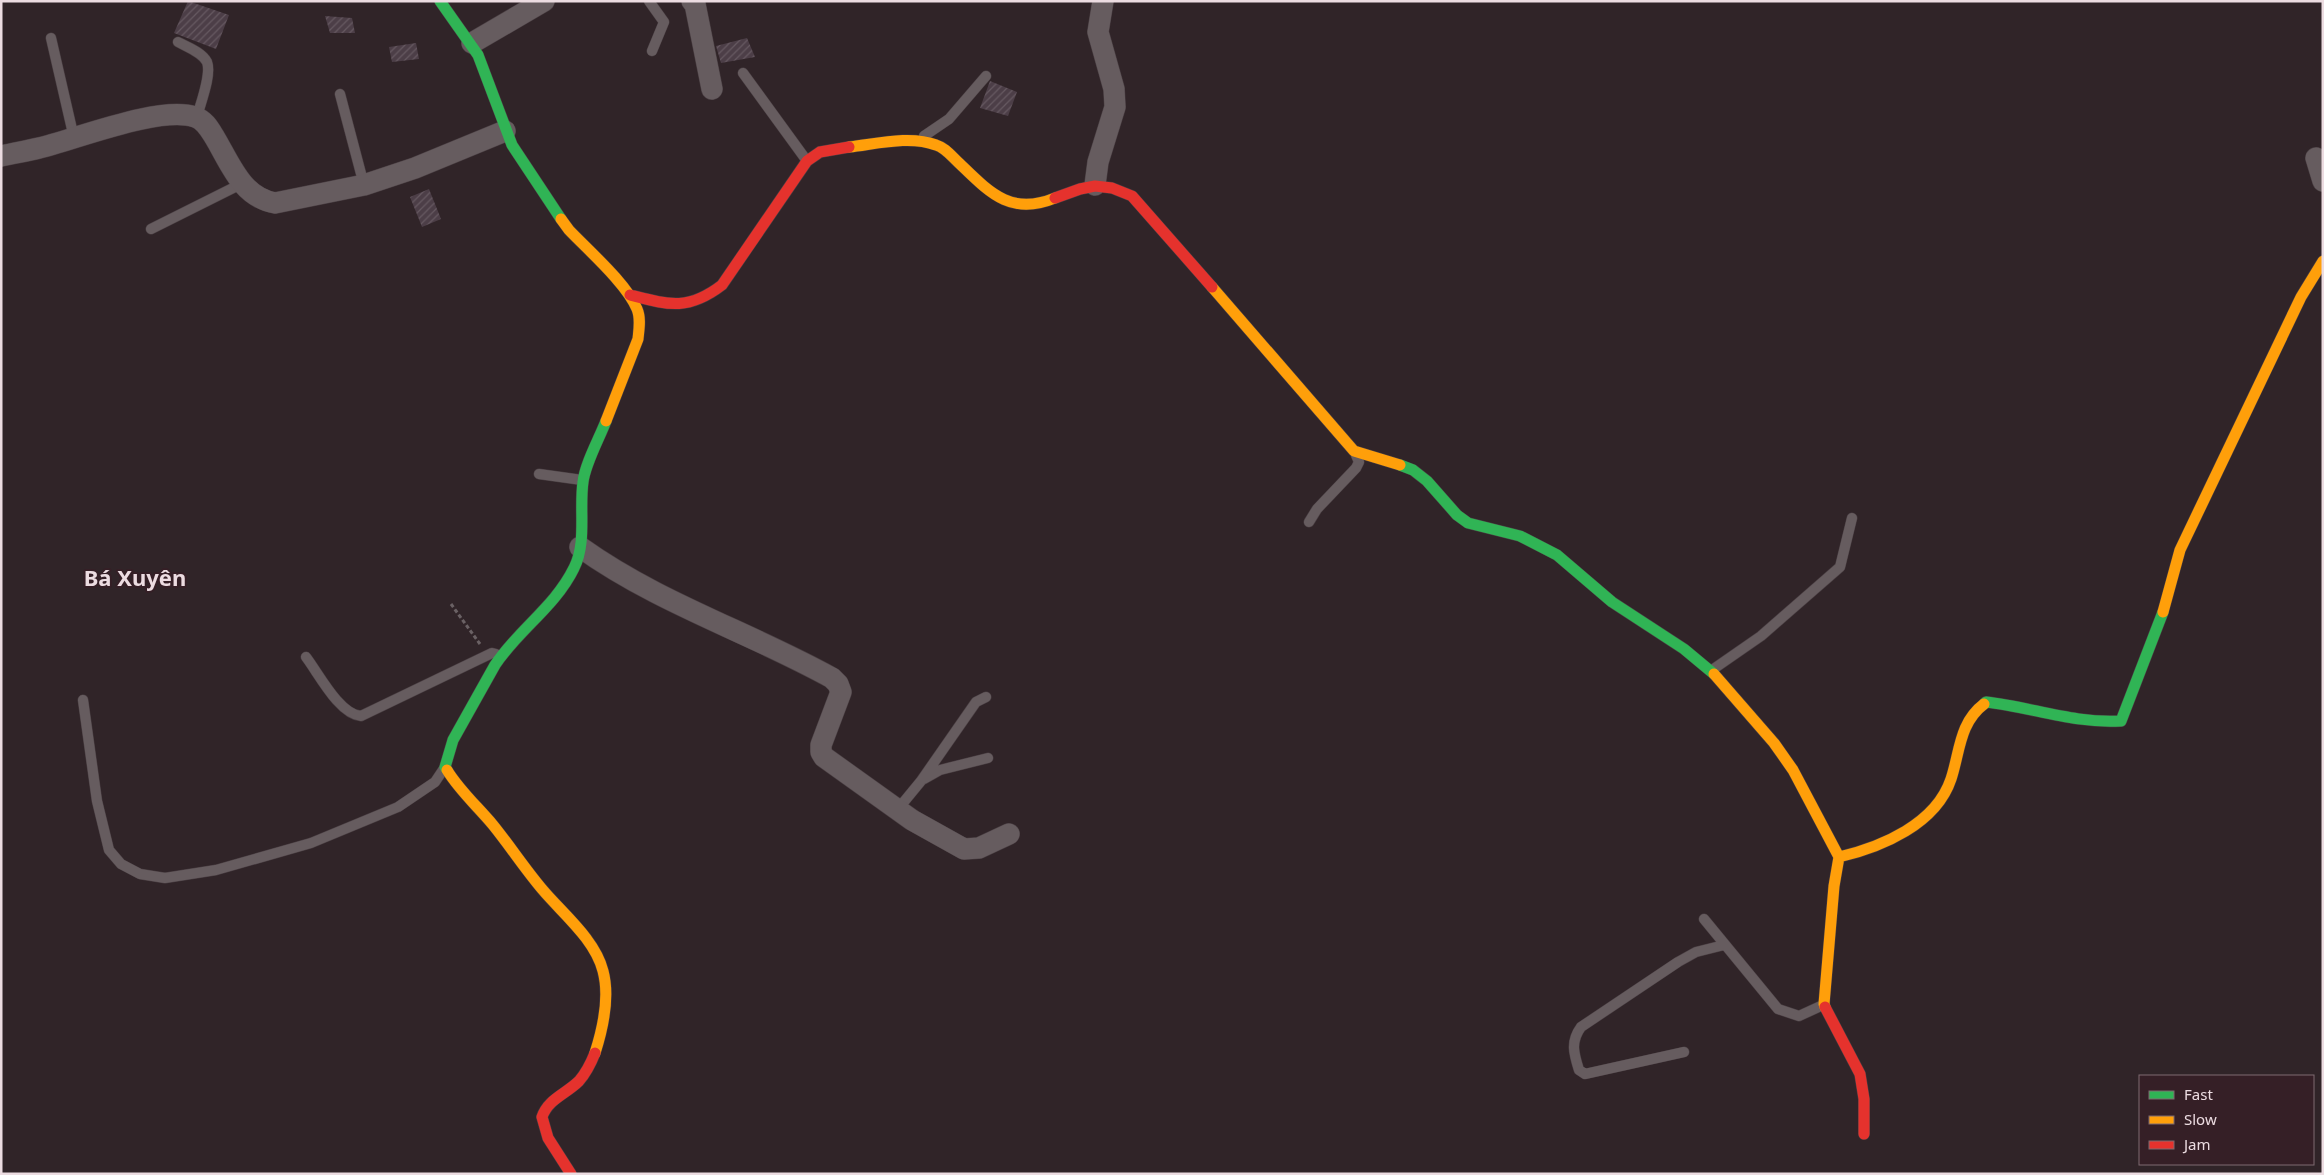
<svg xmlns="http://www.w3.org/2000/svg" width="2324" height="1175" font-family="'Noto Sans',sans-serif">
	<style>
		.building { fill: url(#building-hatch) }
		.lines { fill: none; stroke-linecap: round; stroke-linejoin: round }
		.lane-casing { stroke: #4a3f43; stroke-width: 11 }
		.street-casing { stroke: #4a3f43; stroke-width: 22 }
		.fast-casing { stroke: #4a3f43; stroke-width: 12 }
		.slow-casing { stroke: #4a3f43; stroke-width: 12 }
		.jam-casing { stroke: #4a3f43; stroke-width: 12 }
		.path { stroke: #6a6164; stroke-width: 3; stroke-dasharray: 4 2.5; stroke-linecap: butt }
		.lane { stroke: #665c5f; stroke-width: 10 }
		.street { stroke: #665c5f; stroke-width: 21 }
		.fast { stroke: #30b455; stroke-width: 11 }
		.slow { stroke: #ff9f0a; stroke-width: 11 }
		.jam { stroke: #e5322d; stroke-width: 11 }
		.labels { text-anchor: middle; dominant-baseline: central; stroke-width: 4; stroke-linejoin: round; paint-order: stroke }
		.district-label { font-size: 22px; font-weight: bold; fill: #ecdce1; stroke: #351f26 }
	</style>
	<defs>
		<pattern id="building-hatch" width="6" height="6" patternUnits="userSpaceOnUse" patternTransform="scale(1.25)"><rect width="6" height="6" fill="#4c3e47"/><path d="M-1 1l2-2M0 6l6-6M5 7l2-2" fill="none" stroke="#665961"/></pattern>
	</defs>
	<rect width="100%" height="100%" fill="#302428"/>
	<path class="building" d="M188,1L229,15L216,49L174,33Z
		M325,16L352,18L355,33H330Z
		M747,38L755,57L721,63L716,46Z
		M416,43L419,59L392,62L389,47Z
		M990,81L1017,92L1008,116L980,108Z
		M429,189L441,219L422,227L410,197Z"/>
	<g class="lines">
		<g class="lane-casing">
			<path id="lane" d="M649,1L664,22L652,51
				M51,38L74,138
				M178,42C187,47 202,52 207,62C212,75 200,104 197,117
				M743,73L807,161
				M340,94L364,185
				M924,136L949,119L986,76
				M151,229L243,183
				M539,474L582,480
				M1309,522L1317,509L1356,468L1359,462L1356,455
				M306,657C319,674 339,714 361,716L492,653L496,654
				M1712,670L1761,636L1840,567L1852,518
				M83,700L97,801L109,850L121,864L140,874L165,878L216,870L311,843L398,807L435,782L443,770
				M924,779L940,770L988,758
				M898,809L921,781L976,702L986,697
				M1704,919L1778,1009L1799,1016L1823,1005
				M1684,1052L1585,1074L1579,1070C1574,1054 1570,1042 1581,1027L1678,962L1696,952L1724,945"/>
		</g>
		<g class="street-casing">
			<path id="street" d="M692,1L695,4L712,89
				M472,43L544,1
				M1,156C14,153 27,151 39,148C76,139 161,105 195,117C205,120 210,130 215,138C231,165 242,197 275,203L364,185L415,168L505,131
				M2316,158L2323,181
				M1095,185L1098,162L1115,107L1114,89L1098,32L1103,1
				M580,547C658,603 749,632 832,678L838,684L841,692L821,745V752L824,757L912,820L964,849L979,848L1009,834"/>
		</g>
		<g class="fast-casing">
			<path id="fast" d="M440,1L478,55L512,145L561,219
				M1400,465L1413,470L1427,481L1457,515L1468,523L1520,536L1557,555L1612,602L1684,649L1714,674
				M1984,704L1986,702C2031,707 2075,724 2121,721L2163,612
				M447,770L445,767L453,740L495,665C518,630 555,607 574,568C587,543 579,509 583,482C585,464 599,439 606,421"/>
		</g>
		<g class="slow-casing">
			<path id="slow" d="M849,147C876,144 910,135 936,145C946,148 952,157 960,164C990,193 1011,216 1055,198
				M561,219L569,230C588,250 627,284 637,309C641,318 639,329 638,339L606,421
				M1212,287L1354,451L1400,465
				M2163,612L2180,550L2301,297L2323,261
				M1714,674L1774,743L1793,770L1839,857L1834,886L1824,1004L1825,1007
				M447,770C459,790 478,807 493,825C510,846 525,869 542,889C562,913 595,939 603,971C610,997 603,1028 595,1053
				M1839,857C1882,847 1936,824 1951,779C1960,752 1959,723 1984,704"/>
		</g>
		<g class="jam-casing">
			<path id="jam" d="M1055,198L1080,189L1095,186L1112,188L1132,196L1212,287
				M630,295C669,305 688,311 722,285L807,161L820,152L849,147
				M1825,1007L1860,1074L1864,1099V1134
				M571,1174L548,1138L542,1117C548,1099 566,1094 579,1081C586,1073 591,1063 595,1053"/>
		</g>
		<path class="path" d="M451,604L480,644"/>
		<use href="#lane" class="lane"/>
		<use href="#street" class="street"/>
		<use href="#fast" class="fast"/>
		<use href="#slow" class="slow"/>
		<use href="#jam" class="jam"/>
	</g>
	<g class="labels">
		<g class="district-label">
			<text x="135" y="577">Bá Xuyên</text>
		</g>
	</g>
	<rect width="2324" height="1175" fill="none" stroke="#ecdce1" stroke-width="5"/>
	<rect x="2139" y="1075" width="175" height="90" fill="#351f26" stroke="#7e6b71"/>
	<rect x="2149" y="1091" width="25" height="8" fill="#30b455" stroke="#7e6b71"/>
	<text x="2184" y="1100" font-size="15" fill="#ecdce1">Fast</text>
	<rect x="2149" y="1116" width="25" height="8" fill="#ff9f0a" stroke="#7e6b71"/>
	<text x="2184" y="1125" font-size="15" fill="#ecdce1">Slow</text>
	<rect x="2149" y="1141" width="25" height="8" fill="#e5322d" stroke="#7e6b71"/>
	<text x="2184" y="1150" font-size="15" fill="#ecdce1">Jam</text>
</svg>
